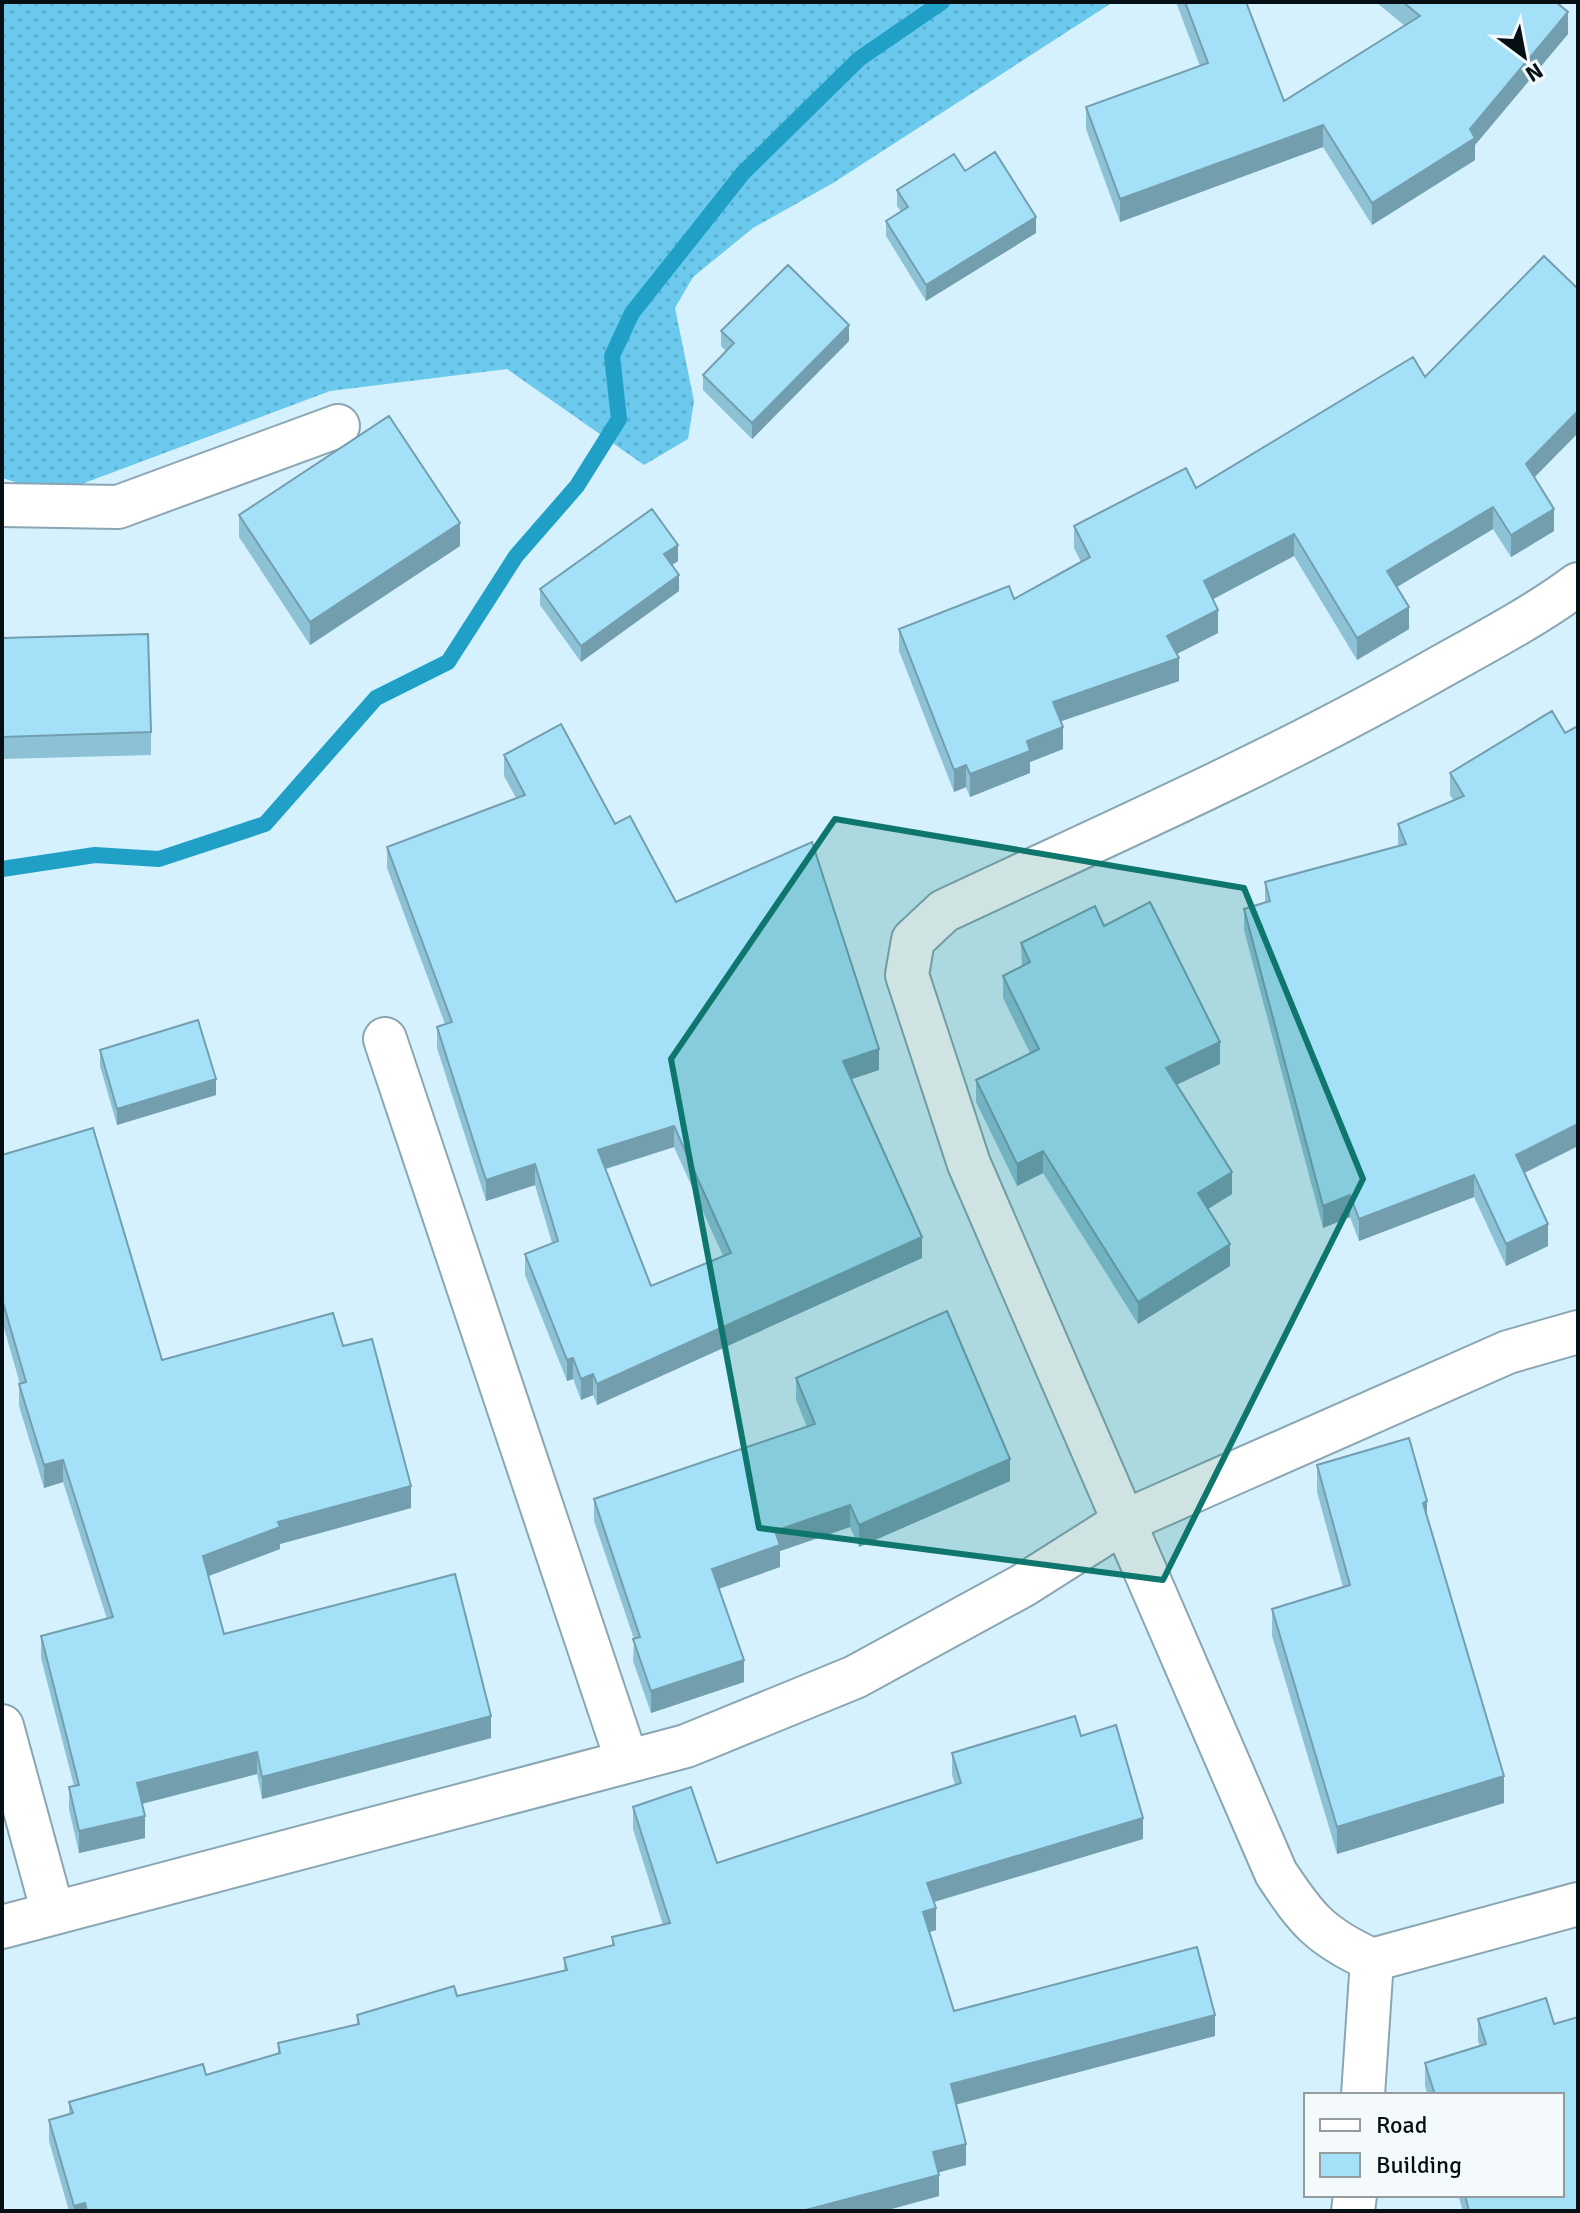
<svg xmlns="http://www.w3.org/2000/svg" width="1580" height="2213" font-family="Signika,sans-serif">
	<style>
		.grass { fill: url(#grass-dots) }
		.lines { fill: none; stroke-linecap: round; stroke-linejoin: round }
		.stream { stroke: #20a0c7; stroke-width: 16 }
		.street-casing { stroke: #8aa6b2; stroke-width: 46 }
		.street { stroke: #fff; stroke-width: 42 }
		.wall { fill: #8dc2d6; fill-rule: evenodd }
		.shaded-wall { fill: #739eae }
		.building { fill: #a4e1f9; stroke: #739eae; stroke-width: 2; fill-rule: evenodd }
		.marked { fill: #0f766e; fill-opacity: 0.2; stroke: #0f766e; stroke-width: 6; stroke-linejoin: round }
	</style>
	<defs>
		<pattern id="grass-dots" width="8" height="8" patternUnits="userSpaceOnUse" patternTransform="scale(2)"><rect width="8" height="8" fill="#6ac9ed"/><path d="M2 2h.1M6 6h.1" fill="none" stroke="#5aacca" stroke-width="1.8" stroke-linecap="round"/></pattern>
	</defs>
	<rect width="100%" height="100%" fill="#d4f1fd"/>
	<path class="grass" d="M2,2H1113L833,183L753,228L693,277L675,308L694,401L688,439L644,465L507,369L330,391L55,494L2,478Z"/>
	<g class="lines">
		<path class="stream" d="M2,869L95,855L159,859L265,824L376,698L448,662L516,556L577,486L619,419L612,356L632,313L743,173L859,59L942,2"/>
		<g class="street-casing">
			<path id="street" d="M2,505L118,507L338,426
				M385,1039L627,1761
				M2,1726L53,1913
				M2,1927L686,1746L855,1677L1022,1586L1123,1522L1508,1352L1578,1332
				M1372,1960C1320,1936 1307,1920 1276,1873L969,1164L907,975L913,940L944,911C1106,835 1271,763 1428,674C1479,645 1531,619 1578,584
				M1363,2095L1372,1960L1578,1904
				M1353,2211L1355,2195"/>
		</g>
		<use href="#street" class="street"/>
	</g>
	<path class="wall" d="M1176,2H1246L1284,101L1405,26L1376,2H1556L1568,34L1475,145V160L1372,225L1323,147L1120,222L1086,129V107L1200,66Z
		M965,171L1036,233L926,301L886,236V221L901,211L897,206V190Z
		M721,331L849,341L752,439L703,390V375L726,351L721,346Z
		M1425,377L1578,433L1534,477L1554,531L1511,557L1493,529L1397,587L1409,629L1357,660L1294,556L1213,599L1218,633L1176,654L1179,681L1061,721L1063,749L1030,762V773L970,797L966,787L954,792L899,651V629L1014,599L1081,562L1074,548V526L1196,488Z
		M239,515L460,546L310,645L239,537Z
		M678,561L672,565L679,591L581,662L540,605V589Z
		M2,664L151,732V755L2,759Z
		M1578,726V1146L1524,1173L1548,1246L1506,1266L1474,1197L1359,1241L1350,1217L1323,1228L1244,930V909L1265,903V882L1398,846V824L1454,801L1450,795V773L1565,733Z
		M504,755L615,824L676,902L879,1070L851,1079L922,1258L597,1405L593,1395L581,1400L573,1379L567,1381L525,1275V1254L552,1243L535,1185L486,1201L437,1048V1027L445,1024L387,868V847L516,798L504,776ZM674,1147L723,1256L651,1286L606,1169Z
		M1104,926L1220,1064L1176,1085L1232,1194L1208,1209L1230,1266L1138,1324L1043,1173L1017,1186L976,1102V1080L1030,1053L1003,998V976L1022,966L1021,943Z
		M100,1050L216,1095L117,1125L100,1066Z
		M2,1155L162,1360L343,1346L411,1508L280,1544V1549L209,1576L224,1634L491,1738L262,1799L257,1774L142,1804L145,1838L79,1853L69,1809V1787L74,1786L41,1658V1636L107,1619L63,1482L44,1488L19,1406V1384H20L2,1321Z
		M796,1378L1010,1481L859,1547L850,1527L780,1551V1567L719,1589L744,1682L651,1713L633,1661L634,1639L594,1521V1499L807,1427L796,1400Z
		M1317,1465L1427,1519L1504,1803L1337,1854L1272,1636V1609L1343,1587L1317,1492Z
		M1081,1736L1143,1839L934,1902L936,1930L929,1932L954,2011L1215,2036L956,2104L966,2165L938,2172L939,2196L884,2211H69L49,2141V2120L69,2114V2102L206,2075L278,2054V2043L357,2024V2015L457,1996L564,1971V1958L612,1945V1937L663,1925L633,1829V1807L717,1863L955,1785L952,1775V1753Z
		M1546,1998L1554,2024L1578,2017V2211H1463L1458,2195H1562V2095H1428L1425,2086V2063L1480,2046L1478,2041V2019Z"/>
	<path class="shaded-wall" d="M1568,12V34L1475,145V160L1372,225V203L1470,129Z
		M1323,125V147L1120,222V199Z
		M1036,217V233L926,301V285Z
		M849,325V341L752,439V423Z
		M1578,411V433L1526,486V464Z
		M1493,507V529L1387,593V571Z
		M1554,509V531L1511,557V535Z
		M460,523V546L310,645V622Z
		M1294,534V556L1204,604V581Z
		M678,545V561L664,570V554Z
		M679,575V591L581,662V646Z
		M1409,607V629L1357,660V638Z
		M1218,610V633L1167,659V636Z
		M1179,658V681L1053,724V702Z
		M1063,727V749L1030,762V773L970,797V774L1027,741Z
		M966,765V787L954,792V770Z
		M1220,1042V1064L1166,1090V1068Z
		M879,1049V1070L843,1082V1061Z
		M216,1079V1095L117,1125V1109Z
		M1578,1124V1146L1516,1177V1155Z
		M674,1126V1147L598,1171V1150Z
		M1043,1151V1173L1017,1186V1164Z
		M535,1164V1185L486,1201V1180Z
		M1232,1172V1194L1198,1215V1193Z
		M1474,1175V1197L1359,1241V1219Z
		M1350,1195V1217L1323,1228V1206Z
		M1548,1224V1246L1506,1266V1244Z
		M922,1237V1258L597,1405V1384Z
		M1230,1244V1266L1138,1324V1302Z
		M573,1358V1379L567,1381V1360Z
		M593,1374V1395L581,1400V1379Z
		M1010,1459V1481L859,1547V1525Z
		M63,1460V1482L44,1488V1465Z
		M411,1486V1508L280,1544V1549L203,1578V1556L278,1522Z
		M1427,1501V1528L1423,1503Z
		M850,1505V1527L780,1551V1567L712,1591V1569L775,1531Z
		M744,1660V1682L651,1713V1691Z
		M491,1716V1738L262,1799V1777Z
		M257,1752V1774L137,1805V1783Z
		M1504,1776V1803L1337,1854V1827Z
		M145,1816V1838L79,1853V1831Z
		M1143,1818V1839L927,1904V1883Z
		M936,1908V1930L923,1934V1912Z
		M1215,2015V2036L951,2106V2084Z
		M966,2144V2165L933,2174V2152Z
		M939,2175V2196L884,2211H802Z
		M85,2203V2211H74V2206Z"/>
	<path class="building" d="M1185,2H1246L1284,101L1420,16L1403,2H1556L1568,12L1470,129L1475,138L1372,203L1323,125L1120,199L1086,107L1208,63Z
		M995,152L1036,217L926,285L886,221L908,207L897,190L954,154L965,171Z
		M1544,256L1578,289V411L1526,464L1554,509L1511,535L1493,507L1387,571L1409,607L1357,638L1294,534L1204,581L1218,610L1167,636L1179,658L1053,702L1063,727L1027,741L1030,751L970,774L966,765L954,770L899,629L1009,586L1014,599L1090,557L1074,526L1186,468L1196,488L1413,357L1425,377Z
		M788,265L849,325L752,423L703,375L734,343L721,331Z
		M389,416L460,523L310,622L239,515Z
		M652,509L678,545L664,554L679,575L581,646L540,589Z
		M148,634L151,732L2,737L3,638Z
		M1552,711L1565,733L1578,726V1124L1516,1155L1548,1224L1506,1244L1474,1175L1359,1219L1350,1195L1323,1206L1244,909L1270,901L1265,882L1406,844L1398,824L1464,796L1450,773Z
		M561,724L615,824L630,816L676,902L812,842L879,1049L843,1061L922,1237L597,1384L593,1374L581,1379L573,1358L567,1360L525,1254L558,1241L535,1164L486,1180L437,1027L452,1022L387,847L525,795L504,755ZM674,1126L731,1253L651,1286L598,1150Z
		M1150,902L1220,1042L1166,1068L1232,1172L1198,1193L1230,1244L1138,1302L1043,1151L1017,1164L976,1080L1039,1049L1003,976L1030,962L1021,943L1095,906L1104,926Z
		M198,1020L216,1079L117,1109L100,1050Z
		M93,1128L162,1360L333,1313L343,1346L372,1339L411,1486L278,1522L280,1527L203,1556L224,1634L455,1574L491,1716L262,1777L257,1752L137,1783L145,1816L79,1831L69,1787L79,1785L41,1636L113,1617L63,1460L44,1465L19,1384L26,1382L2,1299V1155Z
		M947,1311L1010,1459L859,1525L850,1505L775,1531L780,1545L712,1569L744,1660L651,1691L633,1639L640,1637L594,1499L815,1424L796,1378Z
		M1409,1438L1427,1501L1423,1503L1504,1776L1337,1827L1272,1609L1350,1585L1317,1465Z
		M1075,1716L1081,1736L1116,1725L1143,1818L927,1883L936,1908L923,1912L954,2011L1197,1947L1215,2015L951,2084L966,2144L933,2152L939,2175L802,2211H87L85,2203L74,2206L49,2120L73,2113L69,2102L203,2064L206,2075L280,2053L278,2043L359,2024L357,2015L454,1986L457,1996L567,1970L564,1958L614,1945L612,1937L670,1923L633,1807L691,1787L717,1863L961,1783L952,1753Z
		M1546,1998L1554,2024L1578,2017V2211H1469L1465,2195H1562V2095H1435L1425,2063L1486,2044L1478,2019Z"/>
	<path class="marked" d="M835,819L1244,888L1363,1179L1163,1580L759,1528L671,1059Z"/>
	<rect width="1580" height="2213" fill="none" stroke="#061014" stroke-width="8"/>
	<rect x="1304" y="2093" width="260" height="104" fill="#f4fafc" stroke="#959c9f" stroke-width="2"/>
	<rect x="1320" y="2119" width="40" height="12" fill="#ffffff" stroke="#959c9f" stroke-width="2"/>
	<text x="1376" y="2133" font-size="24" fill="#061014">Road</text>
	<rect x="1320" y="2153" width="40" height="24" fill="#a4e1f9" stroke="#959c9f" stroke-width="2"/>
	<text x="1376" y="2173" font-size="24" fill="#061014">Building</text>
	<g transform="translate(1524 56) rotate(148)" stroke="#f4fafc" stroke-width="6" paint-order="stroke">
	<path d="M0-6L14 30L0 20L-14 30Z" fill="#061014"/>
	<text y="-12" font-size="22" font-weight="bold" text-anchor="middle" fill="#061014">N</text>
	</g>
</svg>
